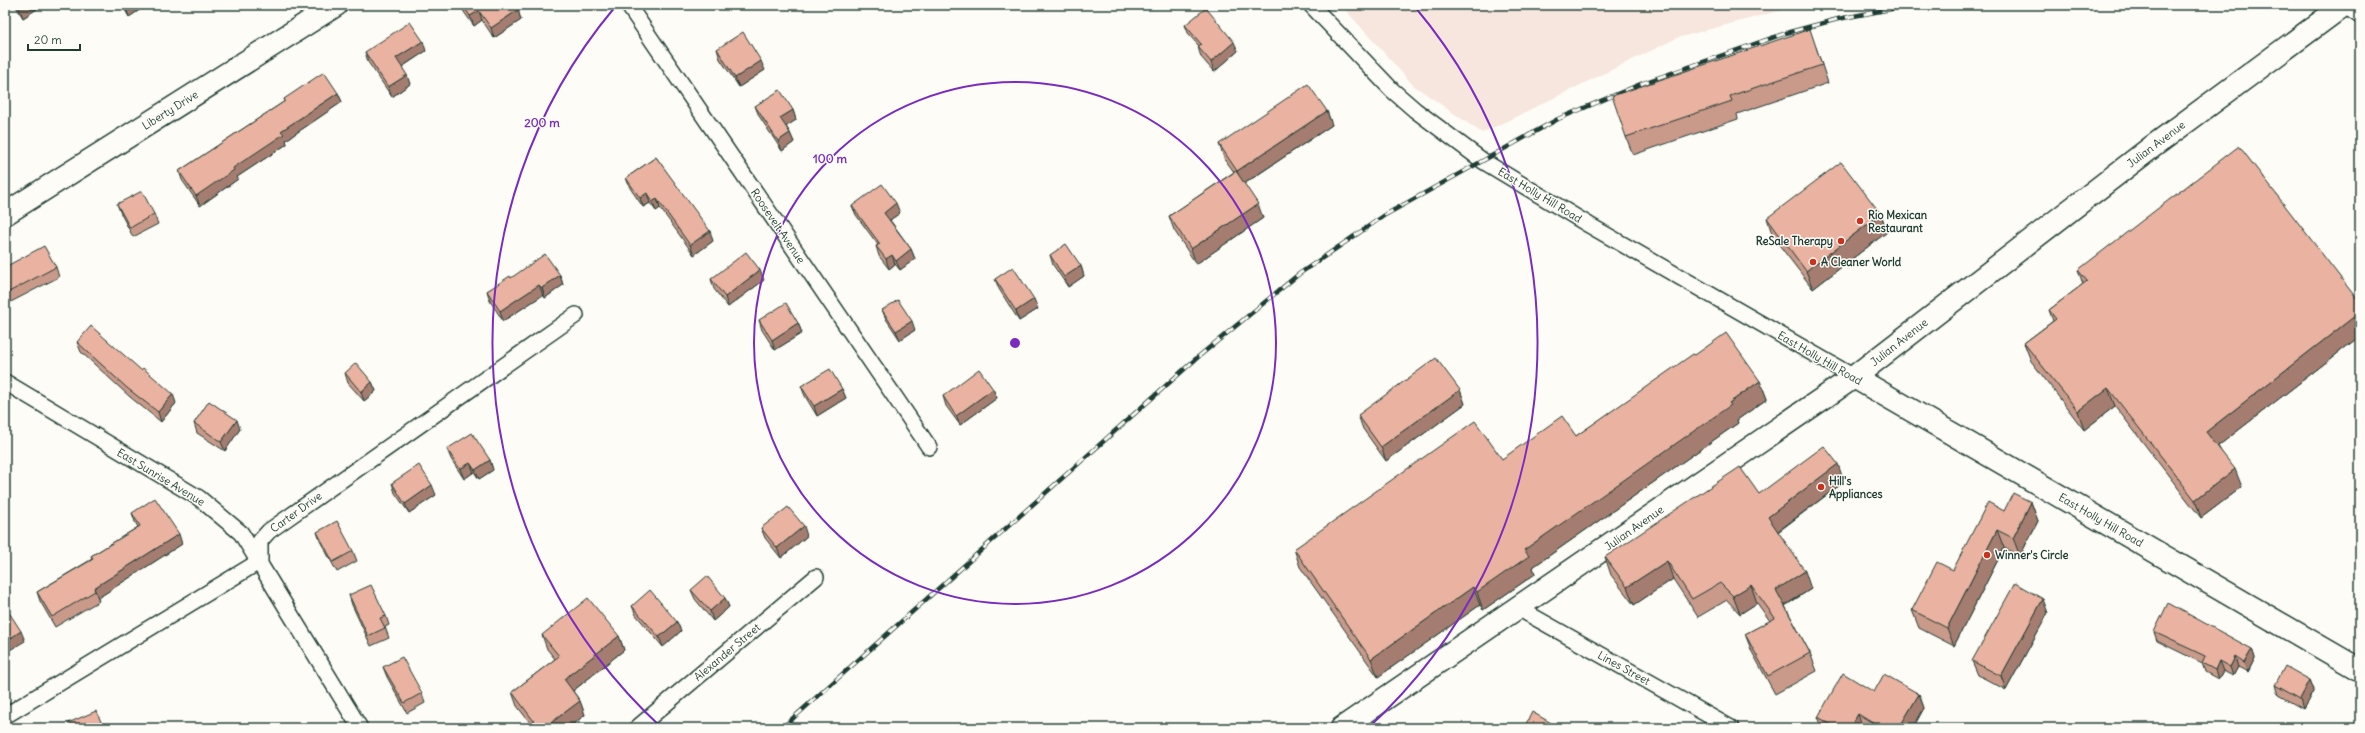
<svg xmlns="http://www.w3.org/2000/svg" width="2365" height="733" font-family="Delius,sans-serif">
	<style>
		.built { fill: #f7e6dd }
		.lines { fill: none; stroke-linecap: round; stroke-linejoin: round }
		.street-casing { stroke: #1f3d34; stroke-width: 18 }
		.secondary-casing { stroke: #1f3d34; stroke-width: 25 }
		.street { stroke: #fdfcf7; stroke-width: 15 }
		.secondary { stroke: #fdfcf7; stroke-width: 22 }
		.rail-casing { stroke: #1f3d34; stroke-width: 4.5 }
		.rail { stroke: #fdfcf7; stroke-width: 3; stroke-dasharray: 9; stroke-linecap: butt }
		.wall { fill: #c9998a; stroke: #1f3d34 }
		.shaded-wall { fill: #a47d70; stroke: #1f3d34 }
		.building { fill: #eab2a0; stroke: #1f3d34 }
		.ring { fill: none; stroke: #7b2cbf; stroke-width: 2 }
		.poi-dot { fill: #c8321e; stroke: #fdfcf7; stroke-width: 1.5 }
		.labels { text-anchor: middle; dominant-baseline: central; stroke-width: 3; stroke-linejoin: round; paint-order: stroke }
		.street-label { font-size: 11px; fill: #1f3d34; stroke: #fdfcf7 }
		.poi-label { font-size: 11px; font-weight: bold; fill: #1f3d34; stroke: #fdfcf7; text-anchor: start }
		.centre { fill: #7b2cbf; stroke: #fdfcf7; stroke-width: 2 }
		.ring-label { font-size: 12px; text-anchor: middle; font-weight: bold; fill: #7b2cbf; stroke: #fdfcf7; stroke-width: 3; stroke-linejoin: round; paint-order: stroke }
	</style>
	<rect width="100%" height="100%" fill="#fdfcf7"/>
	<filter id="ink" filterUnits="userSpaceOnUse"><feTurbulence type="fractalNoise" baseFrequency=".025" numOctaves="2"/><feDisplacementMap in="SourceGraphic" scale="8" xChannelSelector="R" yChannelSelector="G"/><feConvolveMatrix kernelMatrix="1 2 1 2 8 2 1 2 1" color-interpolation-filters="sRGB"/></filter>
	<g filter="url(#ink)">
		<path class="built" d="M1341,5H1801L1677,38L1482,133L1413,85Z"/>
		<g class="lines">
			<g class="street-casing">
				<path id="street" d="M628,5L929,447
					M1311,5L1392,90L1415,110L1483,161L1589,225L1854,377
					M2343,5L2360,16
					M5,382L199,498L241,533L360,728
					M1518,608L1731,728
					M5,716L260,561V541L269,531L576,315
					M637,728L816,577"/>
			</g>
			<g class="secondary-casing">
				<path id="secondary" d="M5,214L336,5
					M1854,377L2360,670
					M1342,728L1854,377L2152,147L2344,5"/>
			</g>
			<use href="#street" class="street"/>
			<use href="#secondary" class="secondary"/>
			<g class="rail-casing">
				<path id="rail" d="M782,728L1198,357L1299,274L1385,215L1558,119L1643,83L1786,33L1838,19L1912,5"/>
			</g>
			<use href="#rail" class="rail"/>
		</g>
		<path class="wall" d="M15,5H43L23,18Z
			M122,5H147L129,17Z
			M462,5H514L518,10L521,20L494,38L482,20L474,26L464,12Z
			M1185,25L1238,51L1214,72L1201,57L1198,47L1199,46L1189,35Z
			M1816,47L1828,83L1737,114L1738,119L1633,155L1626,137Z
			M717,49L765,70L739,87L720,59Z
			M426,51L402,67L410,84L392,97L368,62L365,52Z
			M338,93L342,102L286,140L287,144L237,177L238,179L200,206L182,180L179,171L285,101L284,99Z
			M755,106L793,110L796,120L786,126L790,133L794,142L782,151L759,116Z
			M1327,111L1332,125L1244,184L1263,218L1196,264L1174,230L1169,216L1234,172L1224,158L1219,144Z
			M656,157L713,241L694,255L660,208L656,211L650,203L643,207L630,188L626,178Z
			M117,204L154,214L158,224L133,237L121,214Z
			M852,206L900,213L890,220L911,249L915,259L900,270L895,264L889,269L879,256L876,246L878,245L856,215Z
			M1881,214L1887,232L1813,289L1773,237L1767,218Z
			M1050,255L1081,266L1084,276L1068,287L1053,265Z
			M5,267H56L59,277L5,305Z
			M2078,270L2360,303V336L2218,446L2242,487L2201,518L2115,406L2084,430L2031,361L2024,343L2053,321L2049,310L2083,284Z
			M560,275L563,285L545,298L543,295L503,321L490,301L487,291L511,278Z
			M711,279L764,280L728,307L714,289Z
			M995,279L1038,309L1019,321L999,289Z
			M882,310L915,330L900,340L886,319Z
			M759,320L798,323L802,333L775,350L762,330Z
			M77,342L176,403L161,422L130,397L81,352Z
			M1695,355L1760,381L1767,399L1737,420L1738,423L1533,567L1535,574L1483,610L1480,605L1378,677L1300,567L1294,549L1502,459L1576,436Z
			M345,373L372,382L376,391L364,401L348,383Z
			M801,386L842,389L846,398L817,416L805,396Z
			M993,389L997,398L960,425L946,406L943,396Z
			M1460,390L1465,404L1386,461L1363,429L1358,415Z
			M194,423L240,429L225,451L197,433Z
			M447,449L490,460L493,470L479,479L474,472L464,479L451,459Z
			M1844,482L1778,532L1811,589L1785,606L1810,653L1817,671L1775,694L1752,652L1745,634L1770,621L1757,603L1740,614L1727,600L1698,617L1673,579L1634,605L1611,575L1605,557L1759,494Z
			M392,483L436,495L409,513L395,493Z
			M2031,502L2038,521L2020,556L2004,548L1954,646L1919,628L1912,610L1953,570L2004,511Z
			M132,513L182,544L98,598L99,601L55,627L40,601L37,592L92,559L91,556L138,527L135,522Z
			M761,528L807,536L781,558L765,538Z
			M317,532L353,551L357,561L337,572L320,541Z
			M691,590L725,598L729,607L713,621L695,599Z
			M349,595L386,616L389,625L385,627L389,638L371,646L352,605Z
			M632,606L677,622L681,631L663,647L636,615Z
			M2048,613L2006,690L1978,675L1972,661Z
			M2154,632L2252,649L2255,658L2248,672L2238,667L2233,676L2223,671L2218,679L2205,672L2202,663L2157,641Z
			M542,635L619,636L624,650L573,691L580,701L585,715L568,728H534L517,706L512,692L555,659L547,649Z
			M383,667L422,693L425,703L407,713L387,677Z
			M2310,680L2314,690L2303,709L2278,695L2275,685Z
			M1874,692L1919,694L1924,708L1913,728H1822L1818,717Z"/>
		<path class="shaded-wall" d="M18,5H43L23,18Z
			M125,5H147L129,17Z
			M518,10L521,20L494,38L491,28Z
			M479,11L482,20L474,26L470,16Z
			M423,41L426,51L400,68L396,58Z
			M1234,42L1238,51L1214,72L1211,62Z
			M761,61L765,70L739,87L735,78Z
			M407,75L410,84L392,97L388,87Z
			M338,93L342,102L286,140L287,144L237,177L238,179L200,206L196,196L281,131Z
			M793,110L796,120L784,128L780,118Z
			M1327,111L1332,125L1242,185L1237,171Z
			M790,133L794,142L782,151L778,141Z
			M647,193L650,203L643,207L640,198Z
			M657,199L660,208L656,211L652,202Z
			M896,203L900,213L887,222L884,213Z
			M1258,204L1263,218L1196,264L1191,249Z
			M1881,214L1887,232L1813,289L1806,271Z
			M710,231L713,241L694,255L690,245Z
			M911,249L915,259L900,270L896,261Z
			M892,255L895,264L889,269L886,259Z
			M1081,266L1084,276L1068,287L1064,277Z
			M760,270L764,280L728,307L725,297Z
			M560,275L563,285L545,298L542,288Z
			M539,285L543,295L503,321L500,311Z
			M1034,299L1038,309L1019,321L1016,311Z
			M2360,312V336L2213,450L2206,432Z
			M912,321L915,330L900,340L896,331Z
			M798,323L802,333L775,350L772,340Z
			M1760,381L1767,399L1737,420L1738,423L1533,567L1535,574L1483,610L1477,592L1524,550Z
			M372,382L376,391L364,401L361,392Z
			M2108,388L2115,406L2084,430L2078,411Z
			M842,389L846,398L817,416L814,406Z
			M993,389L997,398L960,425L956,416Z
			M1460,390L1465,404L1386,461L1381,447Z
			M173,394L176,403L161,422L158,412Z
			M237,420L240,429L225,451L221,442Z
			M490,460L493,470L479,479L475,470Z
			M470,463L474,472L464,479L460,469Z
			M1838,464L1844,482L1774,534L1768,517Z
			M2235,469L2242,487L2201,518L2195,500Z
			M432,485L436,495L409,513L405,504Z
			M2031,502L2038,521L2020,556L2013,538Z
			M804,526L807,536L781,558L777,548Z
			M1997,530L2004,548L1954,646L1947,628Z
			M179,534L182,544L98,598L94,588Z
			M1667,561L1673,579L1634,605L1627,587Z
			M1805,571L1811,589L1782,607L1776,590Z
			M1751,585L1757,603L1740,614L1733,596Z
			M1473,587L1480,605L1378,677L1371,659Z
			M725,598L729,607L713,621L710,611Z
			M2043,599L2048,613L2006,690L2001,676Z
			M677,622L681,631L663,647L659,637Z
			M21,631L25,641L5,653V642Z
			M619,636L624,650L569,694L564,679Z
			M2252,649L2255,658L2248,672L2244,663Z
			M2235,657L2238,667L2233,676L2230,667Z
			M2219,661L2223,671L2218,679L2215,670Z
			M2310,680L2314,690L2303,709L2300,699Z
			M1919,694L1924,708L1913,728H1899Z
			M580,701L585,715L568,728H544Z
			M1858,714L1863,728H1850Z"/>
		<path class="building" d="M463,5H514L518,10L491,28L479,11L470,16Z
			M1206,8L1234,42L1211,62L1198,47L1201,44L1185,25Z
			M410,22L423,41L396,58L407,75L388,87L365,52Z
			M1810,29L1822,65L1730,96L1732,101L1626,137L1612,96Z
			M743,32L761,61L735,78L717,49Z
			M324,72L338,93L281,131L284,134L233,168L234,170L196,196L179,171L285,101L284,99Z
			M1308,84L1327,111L1237,171L1219,144Z
			M780,90L793,110L780,118L790,133L778,141L755,106Z
			M2239,146L2360,303V312L2206,432L2235,469L2195,500L2108,388L2078,411L2024,343L2056,319L2049,310L2087,281L2078,270Z
			M656,157L710,231L690,245L657,199L652,202L647,193L640,198L626,178Z
			M1841,162L1881,214L1806,271L1767,218Z
			M1236,171L1258,204L1191,249L1169,216Z
			M882,184L896,203L884,213L911,249L896,261L892,255L886,259L876,246L880,244L852,206Z
			M142,191L154,214L130,228L117,204Z
			M1066,244L1081,266L1064,277L1050,255Z
			M44,246L56,267L5,294V267Z
			M746,252L760,270L725,297L711,279Z
			M545,254L560,275L542,288L539,285L500,311L487,291L510,276L511,278Z
			M1013,267L1034,299L1016,311L995,279Z
			M898,300L912,321L896,331L882,310Z
			M786,303L798,323L772,340L759,320Z
			M91,326L141,370L143,368L173,394L158,412L127,388L77,342Z
			M1726,333L1760,381L1729,403L1731,405L1524,550L1529,556L1477,592L1473,587L1371,659L1294,549L1475,421L1502,459L1562,416L1576,436L1693,354L1695,355Z
			M1436,358L1460,390L1381,447L1358,415Z
			M356,363L372,382L361,392L345,373Z
			M830,369L842,389L814,406L801,386Z
			M979,369L993,389L956,416L943,396Z
			M209,401L237,420L221,442L194,423Z
			M472,433L490,460L475,470L470,463L460,469L447,449Z
			M1824,446L1838,464L1768,517L1805,571L1776,590L1810,653L1768,676L1745,634L1775,618L1751,585L1733,596L1720,583L1692,599L1667,561L1627,587L1605,557L1740,467L1759,494Z
			M419,465L432,485L405,504L392,483Z
			M2013,493L2031,502L2013,538L1997,530L1947,628L1912,610L1937,562L1953,570L1988,502L2004,511Z
			M155,498L179,534L94,588L95,591L52,617L37,592L93,559L91,556L140,526L132,513Z
			M788,507L804,526L777,548L761,528Z
			M337,521L353,551L333,562L317,532Z
			M707,576L725,598L710,611L691,590Z
			M2015,583L2043,599L2001,676L1972,661Z
			M371,585L386,616L380,618L385,628L368,636L349,595Z
			M650,590L677,622L659,637L632,606Z
			M588,598L619,636L564,679L580,701L544,728H539L512,692L559,656L542,635Z
			M2168,603L2252,649L2244,663L2235,657L2230,667L2219,661L2215,670L2202,663L2205,656L2154,632Z
			M10,614L21,631L5,642V618Z
			M402,657L422,693L404,703L383,667Z
			M2285,666L2310,680L2300,699L2275,685Z
			M1843,673L1874,692L1884,674L1919,694L1899,728H1881L1858,714L1850,728H1837L1818,717Z
			M96,711L104,728H71L68,723Z
			M1532,712L1560,728H1524Z
			M440,725L443,728H435Z"/>
	</g>
	<g class="ring">
		<circle cx="1015" cy="343" r="261"/>
		<path d="M662 728A522 522 0 0 1 615 7M1415 7A522 522 0 0 1 1368 728"/>
	</g>
	<g class="poi-dot">
		<circle cx="1860" cy="221" r="4"/>
		<circle cx="1841" cy="241" r="4"/>
		<circle cx="1813" cy="262" r="4"/>
		<circle cx="1821" cy="487" r="4"/>
		<circle cx="1987" cy="555" r="4"/>
	</g>
	<g class="labels">
		<g class="street-label">
			<text transform="translate(170 110) rotate(-32)">Liberty Drive</text>
			<text transform="translate(2156 144) rotate(-37)">Julian Avenue</text>
			<text transform="translate(1540 195) rotate(31)">East Holly Hill Road</text>
			<text transform="translate(778 226) rotate(56)">Roosevelt Avenue</text>
			<text transform="translate(1899 342) rotate(-38)">Julian Avenue</text>
			<text transform="translate(1820 358) rotate(30)">East Holly Hill Road</text>
			<text transform="translate(161 477) rotate(31)">East Sunrise Avenue</text>
			<text transform="translate(296 512) rotate(-36)">Carter Drive</text>
			<text transform="translate(2101 520) rotate(30)">East Holly Hill Road</text>
			<text transform="translate(1634 528) rotate(-35)">Julian Avenue</text>
			<text transform="translate(727 652) rotate(-40)">Alexander Street</text>
			<text transform="translate(1624 668) rotate(29)">Lines Street</text>
		</g>
		<g class="poi-label">
			<text x="1868" y="215">Rio Mexican<tspan x="1868" dy="13">Restaurant</tspan></text>
			<text x="1833" y="241" text-anchor="end">ReSale Therapy</text>
			<text x="1821" y="262">A Cleaner World</text>
			<text x="1829" y="481">Hill's<tspan x="1829" dy="13">Appliances</tspan></text>
			<text x="1995" y="555">Winner's Circle</text>
		</g>
	</g>
	<circle cx="1015" cy="343" r="6" class="centre"/>
	<g class="ring-label">
		<text x="542" y="127">200 m</text>
		<text x="830" y="163">100 m</text>
	</g>
	<rect width="2365" height="733" fill="none" stroke="#fdfcf7" stroke-width="20"/>
	<rect x="10" y="10" width="2345" height="713" fill="none" stroke="#1f3d34" stroke-width="1.5" filter="url(#ink)"/>
	<path d="M28 44v6h52v-6" fill="none" stroke="#1f3d34" stroke-width="2"/>
	<text x="34" y="44" font-size="12" fill="#1f3d34" stroke="#fdfcf7" stroke-width="3" paint-order="stroke">20 m</text>
</svg>
